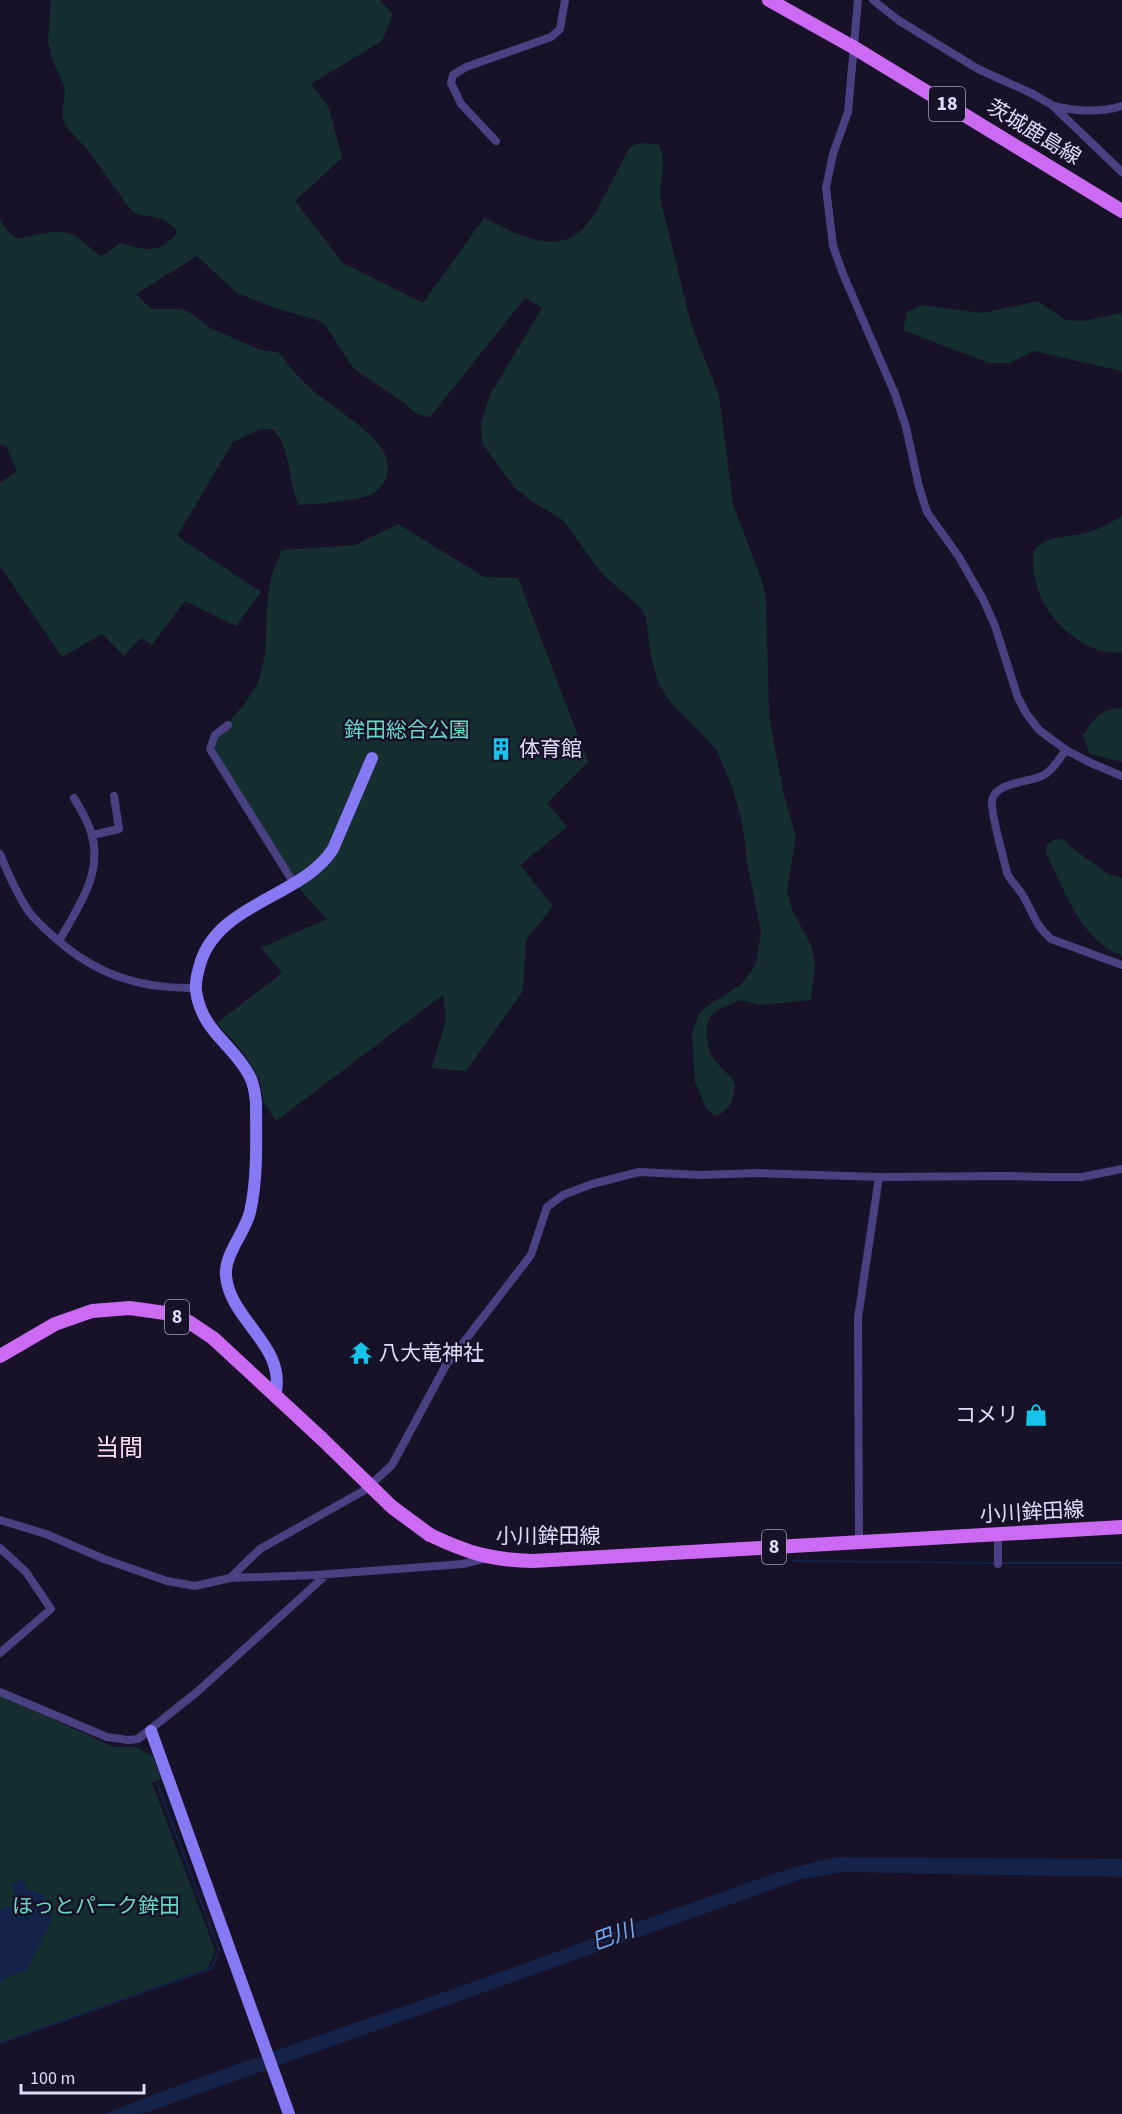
<svg xmlns="http://www.w3.org/2000/svg" width="1122" height="2114" font-family="'Source Sans 3','Noto Sans JP',sans-serif">
	<style>
		.green { fill: #152f30 }
		.water { fill: #132349 }
		.lines { fill: none; stroke-linecap: round; stroke-linejoin: round }
		.stream { stroke: #132349; stroke-width: 2 }
		.street { stroke: #494182; stroke-width: 8 }
		.secondary { stroke: #8779f4; stroke-width: 12 }
		.primary { stroke: #cc6af3; stroke-width: 14 }
		.primary-bridge { stroke: #cc6af3; stroke-width: 14 }
		.labels { text-anchor: middle; dominant-baseline: central; stroke-width: 5; stroke-linejoin: round; paint-order: stroke }
		.shield { fill: #171227; stroke: #a49ebc; stroke-width: 1.5 }
		.shield-label { font-size: 20px; font-weight: bold; fill: #e1dafc }
		.street-label { font-size: 21px; fill: #e1dafc; stroke: #171227 }
		.park-label { font-size: 21px; fill: #6bd7c5; stroke: #171227 }
		.poi-label { font-size: 21px; fill: #e1dafc; stroke: #171227; text-anchor: start }
		.water-label { font-size: 22px; font-style: italic; fill: #71acf3; stroke: #171227 }
		.quarter-label { font-size: 24px; fill: #fcdcee; stroke: #171227 }
	</style>
	<rect width="100%" height="100%" fill="#171227"/>
	<path class="green" d="M51,0H380L393,14L382,41L311,84L329,108L342,158L295,201L343,263L423,303L484,218C519,235 563,261 591,219C601,204 609,186 618,170C623,162 625,154 631,146L640,143L659,145C668,165 658,181 661,202L691,324L719,395L733,504L762,581L766,600L769,715L783,791L796,837L787,891L792,910L811,945L815,962L811,1000L762,1005L740,1000C732,1004 716,1009 711,1016C704,1025 707,1050 713,1058C720,1068 728,1072 735,1084C733,1100 731,1111 715,1116L707,1110L695,1082L692,1033L699,1014L706,1007L740,985L752,971L756,962L761,932L748,867L743,827L733,789L716,749L671,703L659,685L651,657L646,618L641,608L602,574L563,520L531,501L514,487L482,443L481,423L490,395L542,308L525,298L430,417C419,416 413,412 406,404L354,369L326,326L317,320L275,308L237,293L197,256L136,294L151,309H180L189,312L212,329L261,350L278,352C288,364 297,376 309,387C331,407 361,422 380,446C392,461 391,484 372,494C358,501 316,504 299,505C287,481 292,450 273,429H260L233,442L177,536L261,592L236,626L185,601L152,645L141,638L124,656L102,634L62,657L0,566V483L17,471L6,446L0,445V219L8,232L16,238C34,238 55,226 74,235C81,239 92,250 101,256L121,243C143,250 159,255 176,234V229C170,224 163,219 154,217C145,214 139,217 131,210L86,148L66,126L62,116L65,88L52,59L48,41Z
		M1038,301L1065,320L1083,321L1122,313V371L1034,351L1009,363H989L903,330L907,312L921,305L983,313Z
		M1122,515V653C1113,652 1103,652 1095,649C1064,636 1038,606 1034,573C1033,564 1030,554 1037,547C1047,536 1068,537 1081,534C1093,532 1113,523 1122,515Z
		M398,524L484,577L518,578L588,762L547,803L567,827L520,865L553,906L526,940L523,991L466,1071L432,1068L446,1019L443,995L276,1121L264,1103L260,1082L253,1068L242,1051L217,1023L282,973L261,948L327,919L293,882L210,749L213,741L246,702L258,683L265,655L268,594L273,571L282,550L355,545Z
		M1122,708V762L1090,754L1083,736C1094,718 1100,709 1122,708Z
		M1055,839L1065,840L1068,845L1108,874L1122,878V955C1082,944 1064,888 1046,853L1047,844Z
		M0,1695L114,1747H135L153,1756L161,1779L152,1783L215,1950L208,1968L0,2043Z"/>
	<path class="water" d="M838,1857L1122,1859V1877L843,1872L802,1879L142,2114H104C249,2057 398,2010 545,1956C605,1934 665,1912 725,1891C762,1878 799,1864 838,1857Z
		M22,1879L29,1890L43,1894L52,1919L26,1971L5,1978L0,1983V1909L17,1904L12,1883Z"/>
	<g class="lines">
		<path class="stream" d="M794,1561L995,1563
			M1001,1563H1122
			M0,2043L212,1968L219,1950L157,1783"/>
		<path class="street" d="M858,0L848,112L833,154L826,188L833,246L843,274L895,394L906,427L919,487L927,512L959,557L983,599L995,626L1018,698L1026,713L1039,730L1066,750L1091,763L1122,776
			M873,0L898,20L978,69L1031,93L1052,105L1122,172
			M1053,106C1076,111 1098,113 1122,106
			M496,141L461,104L451,83L453,75L466,67L551,37L560,29L565,0
			M228,725L215,735L210,749L293,882
			M1066,750C1059,759 1054,769 1044,775C1030,783 997,781 992,800C990,812 1004,859 1007,873C1011,882 1017,886 1022,894C1033,912 1034,924 1051,939L1122,965
			M92,835L119,829L114,796
			M0,854C8,874 17,894 29,912C37,922 46,930 55,938C97,975 140,989 195,988
			M59,941C78,907 104,873 91,832C88,820 80,809 74,798
			M0,1520L46,1534L104,1559L167,1581L195,1586L230,1578L316,1575L463,1564L487,1558
			M859,1542L858,1318L879,1177
			M0,1548L26,1572L51,1609L0,1653
			M998,1564V1535
			M230,1578L260,1549L365,1490L392,1465L446,1365L531,1255L547,1207L563,1195L592,1184L639,1172L701,1175L757,1173L879,1177L1007,1176L1046,1177H1082L1122,1169
			M0,1692L107,1737L128,1740L138,1739L197,1692L327,1574"/>
		<path class="secondary" d="M275,1396C288,1346 230,1321 226,1276C224,1254 245,1233 250,1212C258,1177 256,1138 256,1102C255,1093 254,1083 249,1075C233,1044 202,1032 196,991C195,983 197,975 199,968C214,903 302,898 333,849L372,758
			M151,1731L289,2114"/>
		<path class="primary" d="M769,0L853,47L1122,211
			M0,1356L55,1324L92,1311L130,1308L165,1313L189,1322L213,1338L321,1438
			M430,1535C468,1553 491,1560 533,1561L1122,1527"/>
		<path class="primary-bridge" d="M321,1438L392,1507L430,1535"/>
	</g>
	<defs>
		<g id="building-bare" transform="scale(1.8)"><path d="M-4-6H4V6H1V3H-1V6H-4ZM-2.5-4.3h1.7v1.8h-1.7ZM.8-4.3h1.7v1.8H.8ZM-2.5-1h1.7V.8h-1.7ZM.8-1h1.7V.8H.8Z" fill="#16c4ec" stroke="#171227" stroke-width="2.5" paint-order="stroke"/></g>
		<g id="temple-bare" transform="scale(1.8)"><path d="M0-6L5-2H3V0L6.5 2.5H4V6H1.5V3h-3V6H-4V2.5H-6.5L-3 0V-2H-5Z" fill="#16c4ec" stroke="#171227" stroke-width="2.5" paint-order="stroke"/></g>
		<g id="shop-bare" transform="scale(1.8)"><path d="M-5-2.5h2.3a2.7 3.5 0 0 1 5.4 0H5L5.5 6h-11ZM-1.5-2.5h3a1.5 2.3 0 0 0-3 0Z" fill="#16c4ec" stroke="#171227" stroke-width="2.5" paint-order="stroke"/></g>
	</defs>
	<g fill-rule="evenodd">
		<use href="#building-bare" x="501" y="749"/>
		<use href="#temple-bare" x="361" y="1353"/>
		<use href="#shop-bare" x="1036" y="1415"/>
	</g>
	<g class="labels">
		<g class="shield">
			<rect x="929" y="87" width="36" height="34" rx="4.5"/>
			<rect x="165" y="1300" width="24" height="34" rx="4.5"/>
			<rect x="762" y="1530" width="24" height="34" rx="4.5"/>
		</g>
		<g class="shield-label">
			<text x="947" y="104">18</text>
			<text x="177" y="1317">8</text>
			<text x="774" y="1547">8</text>
		</g>
		<g class="street-label">
			<text transform="translate(1034 132) rotate(31)">茨城鹿島線</text>
			<text transform="translate(1032 1512) rotate(-3)">小川鉾田線</text>
			<text x="548" y="1536">小川鉾田線</text>
		</g>
		<g class="park-label">
			<text x="407" y="730">鉾田総合公園</text>
			<text x="96" y="1906">ほっとパーク鉾田</text>
		</g>
		<g class="poi-label">
			<text x="519" y="749">体育館</text>
			<text x="379" y="1353">八大竜神社</text>
			<text x="1018" y="1415" text-anchor="end">コメリ</text>
		</g>
		<g class="water-label">
			<text transform="translate(613 1936) rotate(-20)">巴川</text>
		</g>
		<g class="quarter-label">
			<text x="119" y="1448">当間</text>
		</g>
	</g>
	<path d="M21 2084v9h123v-9" fill="none" stroke="#e1dafc" stroke-width="3"/>
	<text x="30" y="2084" font-size="18" fill="#e1dafc" stroke="#171227" stroke-width="4.5" paint-order="stroke">100 m</text>
</svg>
